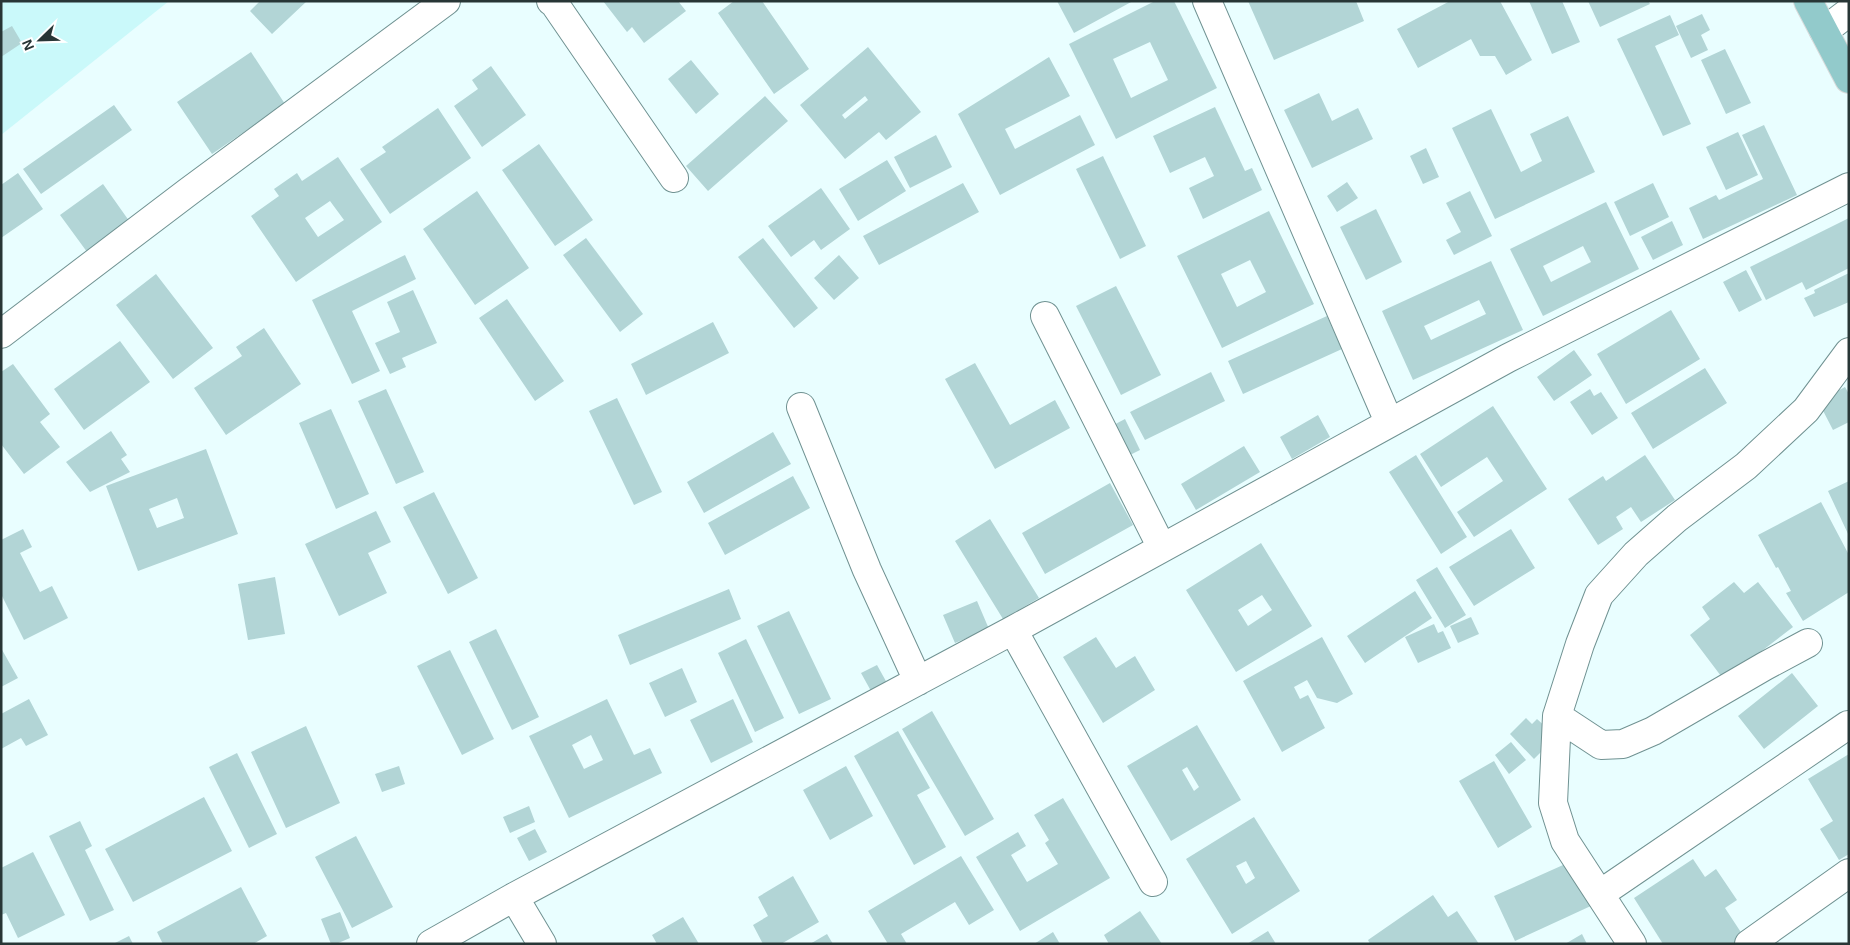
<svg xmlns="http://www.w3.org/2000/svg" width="1850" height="945" font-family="Arial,sans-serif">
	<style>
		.built { fill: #caf9fa }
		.building { fill: #b2d5d6; fill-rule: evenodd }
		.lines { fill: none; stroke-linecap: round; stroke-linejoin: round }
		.minor-casing { stroke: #709292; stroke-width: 30 }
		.major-casing { stroke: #d8dbdb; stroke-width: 30 }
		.minor { stroke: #fff; stroke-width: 28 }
		.major { stroke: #92cacb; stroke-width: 28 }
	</style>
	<rect width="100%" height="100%" fill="#e9feff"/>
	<path class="built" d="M1,1H169L1,135Z"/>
	<path class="building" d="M260,1H307L272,34L250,11Z
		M603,1H678L686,11L644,43L632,27L627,32Z
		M734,1H762L809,69L774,94L718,13Z
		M1057,1H1133L1074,33Z
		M1155,1H1174L1217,88L1116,139L1069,44ZM1150,42L1168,80L1131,98L1113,59Z
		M1248,1H1356L1364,21L1274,60Z
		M1450,1H1500L1532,60L1506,75L1495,56H1480L1471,39L1418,68L1397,29Z
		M1529,1H1562L1580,42L1552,54Z
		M1588,1H1648L1650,4L1600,27Z
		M1702,14L1710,30L1701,35L1708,50L1691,58L1676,26Z
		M1670,15L1679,35L1655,46L1691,124L1663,136L1617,39Z
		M12,26L22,43L1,57V32Z
		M868,47L921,112L886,140L879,132L845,159L800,105ZM865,96L868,100L845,119L842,115Z
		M1725,49L1751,103L1726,114L1701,60Z
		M251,52L285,104L212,154L177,102Z
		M1049,57L1070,96L1005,129L1015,149L1080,115L1095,145L1000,195L958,114Z
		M691,60L719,94L696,114L668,79Z
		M491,66L526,115L482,147L454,106L478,89L472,80Z
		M1319,93L1332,121L1358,108L1373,139L1312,168L1284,110Z
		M765,96L788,121L708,191L686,166Z
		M114,105L132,130L41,194L23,169Z
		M1215,107L1245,171L1252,168L1262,190L1203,219L1189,188L1214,176L1205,157L1170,173L1153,136Z
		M438,108L471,158L390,214L360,169L386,152L382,147Z
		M1491,109L1521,172L1542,161L1530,134L1568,116L1595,172L1495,219L1452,128Z
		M1764,125L1797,195L1703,239L1689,208L1716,195L1719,200L1763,179L1742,135Z
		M1738,132L1758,175L1726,190L1706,147Z
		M936,135L952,167L910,188L894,157Z
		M539,144L593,220L555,246L502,170Z
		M1426,148L1439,177L1423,184L1410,156Z
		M1103,156L1146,246L1120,259L1076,169Z
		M338,157L382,222L296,282L251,216L279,196L274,189L297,173L302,181ZM330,201L344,220L318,237L305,218Z
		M887,160L906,191L858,221L839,189Z
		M18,173L43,209L1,238V185Z
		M1347,182L1358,198L1337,212L1327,196Z
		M963,183L979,212L879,265L863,236Z
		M1653,183L1669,217L1630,236L1614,202Z
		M103,184L132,225L90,256L60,215Z
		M821,188L850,229L821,250L814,240L791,257L768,226Z
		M477,191L529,268L475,305L423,229Z
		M1470,191L1492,236L1454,255L1446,240L1461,232L1446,203Z
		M1606,202L1639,269L1543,316L1510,249ZM1583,246L1591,262L1551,282L1543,266Z
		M1376,209L1402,262L1366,280L1340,227Z
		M1269,211L1314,304L1222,348L1177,256ZM1250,260L1266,292L1237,307L1221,274Z
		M1849,218V268L1806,290L1802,282L1766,300L1750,267Z
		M1672,221L1683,245L1653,260L1641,237Z
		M586,238L643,314L620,332L563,255Z
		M763,238L818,308L794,328L738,257Z
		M405,255L416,279L352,311L380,371L352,384L312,300Z
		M839,255L859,278L834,300L814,278Z
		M1491,261L1523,330L1413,380L1382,311ZM1479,300L1486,314L1431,340L1424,326Z
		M1746,270L1762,300L1739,312L1723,282Z
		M1849,273V302L1814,317L1804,298L1815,293L1814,290Z
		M156,274L213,348L173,379L116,305Z
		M1116,286L1161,375L1121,395L1076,306Z
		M413,290L437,343L402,358L406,367L390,374L375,343L400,332L387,302Z
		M507,299L564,381L535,401L479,318Z
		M1671,310L1700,359L1626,404L1597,354Z
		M1327,316L1342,349L1243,394L1228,361Z
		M713,322L729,353L646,395L631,364Z
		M264,328L301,384L226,435L194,388L242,356L236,347Z
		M120,341L150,382L84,430L54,389Z
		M1574,350L1592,375L1554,401L1537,377Z
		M975,363L1010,425L1055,400L1070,428L995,469L945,379Z
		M13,364L50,414L40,422L60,447L24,474L1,444V372Z
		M1705,368L1727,403L1653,449L1631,413Z
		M1211,372L1225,401L1145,440L1130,412Z
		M1845,387L1849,394V422L1833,430L1818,401Z
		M386,389L424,472L396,484L358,401Z
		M1590,389L1594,396L1601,392L1618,418L1592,435L1570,402Z
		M617,398L662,492L634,505L589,411Z
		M1493,406L1547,489L1474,537L1457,512L1503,481L1487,457L1441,487L1420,454Z
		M331,409L369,494L336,509L299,423Z
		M1318,415L1330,437L1292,459L1280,437Z
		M1125,419L1140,450L1122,459L1106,429Z
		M111,431L127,455L121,459L130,472L90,492L66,462Z
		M773,432L791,464L704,513L687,482Z
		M1244,446L1260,472L1196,510L1181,484Z
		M206,449L238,534L138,571L106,486ZM177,498L184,518L157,528L149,509Z
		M1416,455L1467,537L1441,554L1389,472Z
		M1645,455L1675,500L1641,522L1631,507L1616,517L1623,529L1598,545L1568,499L1603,476L1606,481Z
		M793,476L810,508L725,555L708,523Z
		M1849,481V536L1828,491Z
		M1110,483L1133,525L1045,574L1022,533Z
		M434,492L478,578L448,594L403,507Z
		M1821,502L1849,555V592L1803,621L1786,593L1791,591L1778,567L1776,568L1758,535Z
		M376,511L391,542L368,553L387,593L339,616L305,544Z
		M990,519L1039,598L1003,619L955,541Z
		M23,529L32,547L20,553L40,592L52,586L68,618L24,640L1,594V540Z
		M1511,529L1535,568L1474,606L1449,567Z
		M1261,543L1312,626L1236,672L1186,590ZM1262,595L1272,610L1248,626L1238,610Z
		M1437,567L1466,615L1445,628L1416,580Z
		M275,577L285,634L248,640L238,584Z
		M1734,582L1744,593L1758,582L1793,627L1724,680L1690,635L1710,619L1702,607Z
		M729,589L741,619L630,665L618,635Z
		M1415,591L1432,618L1365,663L1347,636Z
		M977,601L989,629L955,643L943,615Z
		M789,611L831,699L799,714L757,626Z
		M1471,617L1479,634L1458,643L1450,626Z
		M1434,624L1438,633L1443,631L1451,648L1418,663L1405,637Z
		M496,629L539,717L512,730L469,642Z
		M1096,637L1116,668L1135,656L1155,690L1103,723L1063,657Z
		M1322,637L1353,694L1337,703L1317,698L1307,680L1294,687L1300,699L1308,695L1325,728L1282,752L1243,681Z
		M746,639L784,718L755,732L718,653Z
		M1,648L18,678L1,687Z
		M450,650L494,739L462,755L417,666Z
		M877,665L887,683L871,691L861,673Z
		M682,668L697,702L665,717L649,683Z
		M1792,673L1818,706L1764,749L1738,716Z
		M29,699L48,735L26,746L21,738L1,749V714Z
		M607,699L634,755L650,748L662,773L569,818L529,736ZM591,735L603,760L584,769L572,745Z
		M733,699L753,742L711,763L690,720Z
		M932,711L994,819L965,836L902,729Z
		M1526,718L1532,724L1537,719L1548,729L1542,735L1550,743L1534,759L1510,734Z
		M1197,725L1241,800L1171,841L1127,766ZM1187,767L1199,787L1194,791L1182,770Z
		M306,726L340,803L286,828L251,752Z
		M898,731L930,788L917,795L946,847L914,865L854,756Z
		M1511,742L1526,760L1509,774L1495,755Z
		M237,753L277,834L249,848L209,767Z
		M1849,754V854L1839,860L1820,829L1833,821L1808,779Z
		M1494,761L1532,827L1498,848L1459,781Z
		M399,766L405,784L382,792L375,774Z
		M846,766L873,816L830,840L803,790Z
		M204,797L232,851L133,902L105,849Z
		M1063,798L1110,878L1020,931L976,857L1018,832L1026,846L1011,855L1027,882L1058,864L1045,843L1049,840L1034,815Z
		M529,806L535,822L510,833L503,817Z
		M1254,817L1300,891L1232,934L1186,859ZM1246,861L1255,878L1246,884L1236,866Z
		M80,821L92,846L85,850L114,910L90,921L49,836Z
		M535,829L547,852L529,861L517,838Z
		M356,836L393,907L352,928L315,857Z
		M33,852L65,915L18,938L6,913L1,915V868Z
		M961,856L994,910L969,925L955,902L901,934L907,944H888L868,911Z
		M1693,859L1705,877L1716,869L1737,900L1725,908L1744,937L1733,944H1663L1634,898Z
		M1572,861L1593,905L1515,941L1494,896Z
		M793,876L819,922L781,944H763L753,925L768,916L758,897Z
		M241,887L267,936L253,944H163L157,932Z
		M1433,895L1448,917L1457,911L1479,944H1370L1368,940Z
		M1140,911L1162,944H1109L1104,935Z
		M340,912L350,938L336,944H331L321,919Z
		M683,917L699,944H657L652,935Z
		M1268,931L1276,944H1247Z
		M1053,932L1060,944H1034Z
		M827,934L833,944H810Z
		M1582,934L1587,944H1565Z
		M129,936L133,944H113Z"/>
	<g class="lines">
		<g class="minor-casing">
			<path id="minor" d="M551,1L554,3L674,178
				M1207,1L1389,422
				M1824,31L1849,12
				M1045,316L1162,548
				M1,334L188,192L446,1
				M801,407L867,570L918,681
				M1013,630L1153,882
				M1557,716L1601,745L1623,744L1653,731L1765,666L1808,643
				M1600,894L1848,725
				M514,897L542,944
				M431,944L514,897L1013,630L1508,358L1849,187
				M1632,944L1565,841L1553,803L1557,716L1580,644L1599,595L1636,554L1677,518L1746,466L1806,410L1849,352
				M1749,944L1849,873"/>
		</g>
		<g class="major-casing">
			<path id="major" d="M1808,1L1849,79"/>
		</g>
		<use href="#minor" class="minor"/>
		<use href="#major" class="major"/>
	</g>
	<rect width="1850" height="945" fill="none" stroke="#283636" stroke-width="5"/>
	<g transform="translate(40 40) rotate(247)" stroke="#ffffff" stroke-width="4" paint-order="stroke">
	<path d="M0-4L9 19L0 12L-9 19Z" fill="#283636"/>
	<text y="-8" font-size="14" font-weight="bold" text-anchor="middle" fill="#283636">N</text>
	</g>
</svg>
